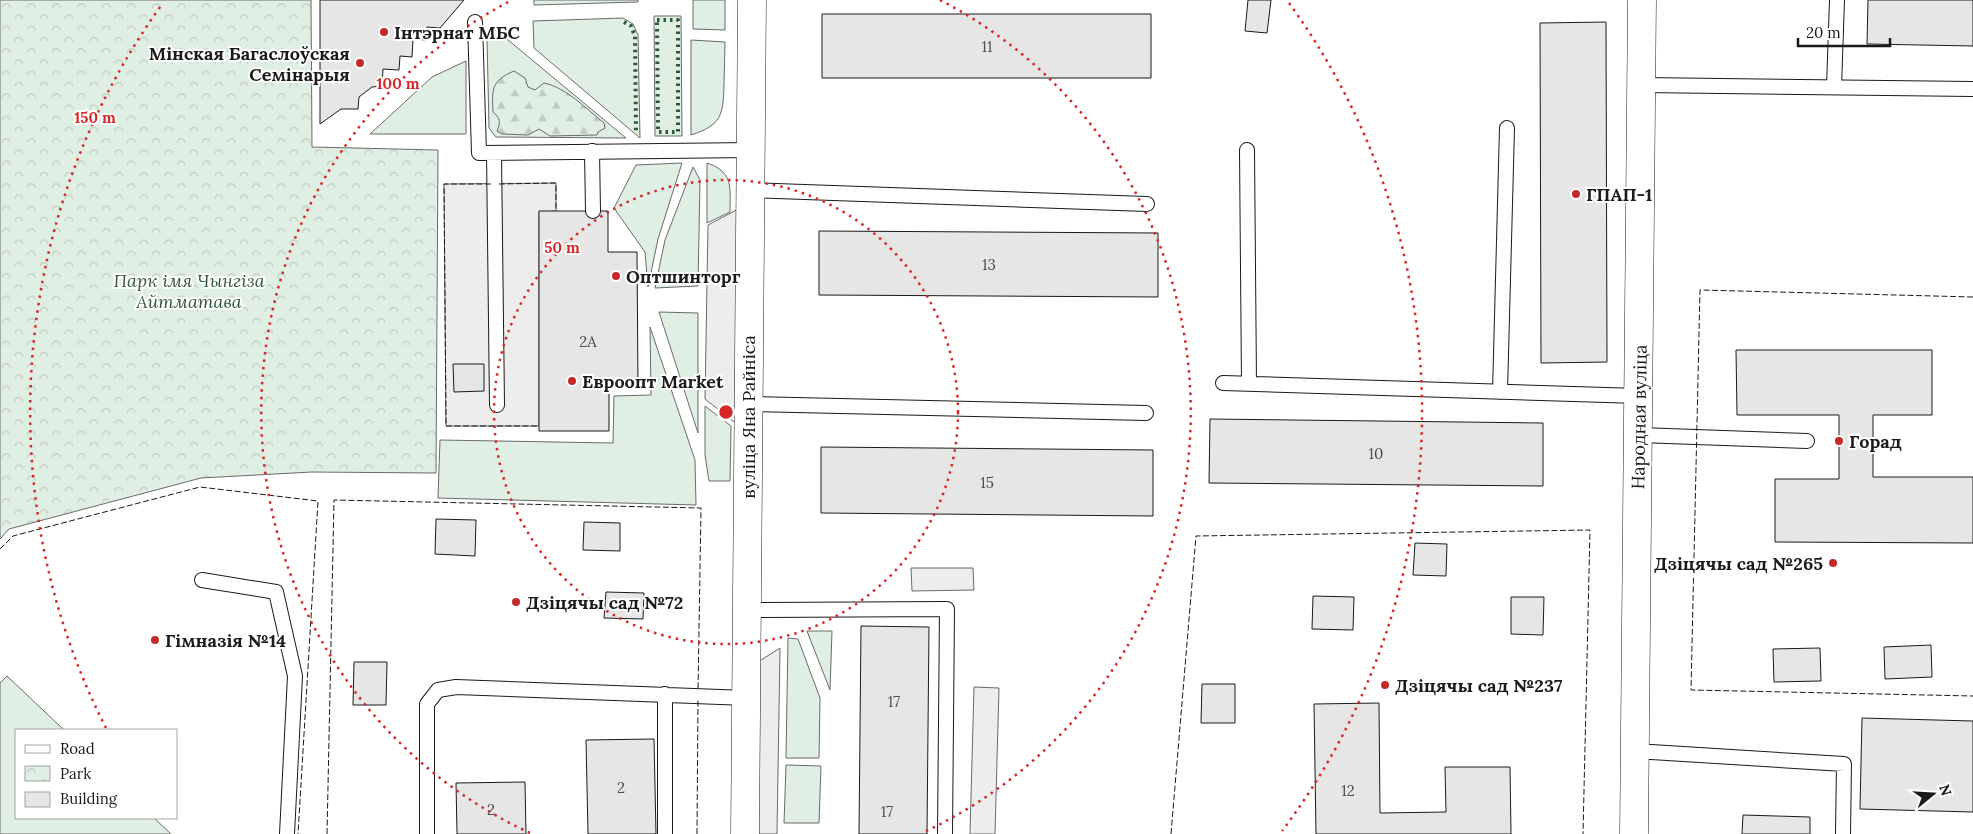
<svg xmlns="http://www.w3.org/2000/svg" width="1973" height="834" font-family="Lora,serif">
	<style>
		.grass { fill: #e0efe3; stroke: #6a6a6a }
		.forest { fill: url(#forest-firs); stroke: #6a6a6a }
		.park { fill: url(#park-crowns); stroke: #6a6a6a }
		.parking { fill: #ededed; stroke: #6a6a6a }
		.building { fill: #e6e6e6; stroke: #1a1a1a }
		.lines { fill: none; stroke-linecap: round; stroke-linejoin: round }
		.service-casing { stroke: #1a1a1a; stroke-width: 16 }
		.minor-casing { stroke: #1a1a1a; stroke-width: 29 }
		.tertiary-casing { stroke: #1a1a1a; stroke-width: 29 }
		.service { stroke: #fff; stroke-width: 14 }
		.minor { stroke: #fff; stroke-width: 28 }
		.tertiary { stroke: #fff; stroke-width: 28 }
		.hedge { stroke: #2b5a34; stroke-width: 4; stroke-dasharray: 2.5 4; stroke-linecap: butt }
		.fence { stroke: #1a1a1a; stroke-width: 1; stroke-dasharray: 6 2.5; stroke-linecap: butt }
		.ring { fill: none; stroke: #d62828; stroke-width: 2.5; stroke-dasharray: 2.5 5 }
		.poi-dot { fill: #c62828; stroke: #fff; stroke-width: 2 }
		.labels { text-anchor: middle; dominant-baseline: central; stroke-width: 4; stroke-linejoin: round; paint-order: stroke }
		.number-label { font-size: 15px; fill: #4d4d4d }
		.poi-label { font-size: 18px; font-weight: bold; fill: #1a1a1a; stroke: #fff; text-anchor: start }
		.park-label { font-size: 18px; font-style: italic; fill: #2b5a34; stroke: #fff }
		.street-label { font-size: 18px; fill: #1a1a1a; stroke: #fff }
		.centre { fill: #d62828; stroke: #fff; stroke-width: 2.5 }
		.ring-label { font-size: 15px; text-anchor: middle; font-weight: bold; fill: #d62828; stroke: #fff; stroke-width: 4; stroke-linejoin: round; paint-order: stroke }
	</style>
	<defs>
		<pattern id="forest-firs" width="22" height="20" patternUnits="userSpaceOnUse" patternTransform="scale(1.25)"><rect width="22" height="20" fill="#e0efe3"/><path d="M5 1l3.5 6h-7zM16 11l3.5 6h-7z" fill="#c0ccc2"/></pattern>
		<pattern id="park-crowns" width="20" height="18" patternUnits="userSpaceOnUse" patternTransform="scale(1.25)"><rect width="20" height="18" fill="#e0efe3"/><path d="M2 6a3 3 0 1 1 6 0M12 15a3 3 0 1 1 6 0" fill="none" stroke="#c0ccc2"/></pattern>
	</defs>
	<rect width="100%" height="100%" fill="#fff"/>
	<path class="grass" d="M534,0H638V2L534,5Z
		M693,0H725V30L693,29Z
		M654,16H681L682,136H655Z
		M623,18L633,24L638,35L640,138L534,48L533,21Z
		M496,30L626,138L496,137L489,128L487,39Z
		M691,40L725,42C725,56 724,71 724,85C723,115 722,125 691,135Z
		M466,61V134H370L432,77Z
		M682,163L658,239L648,287L645,252L614,208L636,165Z
		M707,163C734,172 730,188 730,212L707,223Z
		M693,167L700,180L698,286L655,288L665,240Z
		M659,312L698,313V433Z
		M650,327L695,460L696,505L438,498L440,440L613,443L614,396L651,395Z
		M705,406L731,426L730,481H709L705,455Z
		M807,631H832L830,690Z
		M788,638L798,639L820,698L819,758H786Z
		M7,676L64,730H16V818H154L171,834H0V683Z
		M786,765L821,766L819,823H784Z"/>
	<path class="forest" d="M514,71L525,78L528,87L535,90L544,83C567,88 585,108 604,123L605,128L598,132L597,135L550,136L539,129L528,135L502,134L497,131C501,122 500,118 493,112C492,89 491,81 514,71Z"/>
	<path class="park" d="M0,0H311L312,147L438,150L436,473L312,472L201,478L9,529L0,539Z"/>
	<path class="parking" d="M556,183V211L539,212V426H446L444,184Z
		M742,207L739,426L705,399L708,225Z
		M911,568H973L974,590L912,591Z
		M780,648L777,834H757L758,662Z
		M974,687L999,688L995,834H970Z"/>
	<path class="building" d="M320,0H464L440,28L427,27L426,40L413,39L412,57L400,56L399,70L383,69L382,86L372,87L359,97L358,109H341L320,124Z
		M1248,0H1271L1267,33L1245,31Z
		M1868,0H1973V46L1867,44Z
		M822,14H1151V78H822Z
		M1606,22L1607,362L1541,363L1540,23Z
		M539,211H608V252H637L638,386H609V431H539Z
		M819,231L1158,233V297L819,295Z
		M1736,350H1932V415H1873V477H1973V543L1775,542V479H1839V415H1737Z
		M453,364H484V391L454,392Z
		M1210,419L1543,423V486L1209,483Z
		M821,447L1153,450V516L821,513Z
		M436,519L476,520L475,556L435,554Z
		M584,522L620,523V551L583,550Z
		M1415,543L1447,544L1446,576L1413,575Z
		M606,592L644,593L643,619L604,618Z
		M1313,596L1354,597L1353,630L1312,629Z
		M1511,597H1544L1543,635L1511,634Z
		M861,626L929,627L927,834H859Z
		M1931,645L1932,677L1885,679L1884,647Z
		M1820,648L1821,681L1774,682L1773,649Z
		M354,662H387L386,705H353Z
		M1202,684H1235V723H1201Z
		M1379,703L1380,813L1446,812L1445,767H1510L1511,834H1316L1314,704Z
		M1862,718L1973,721V812L1860,809Z
		M654,739L656,834H588L586,740Z
		M525,782L526,834H457L456,783Z
		M1743,815L1810,817V834H1742Z"/>
	<g class="lines">
		<g class="service-casing">
			<path id="service" d="M475,22L479,153L751,150
				M1642,85L1973,89
				M1834,87L1837,0
				M1247,150L1249,384
				M592,151L593,211
				M494,153L497,405
				M750,190L1147,204
				M1223,383L1639,396
				M1500,392L1507,128
				M748,404L1146,413
				M1639,435L1807,441
				M202,580L276,592L295,676L287,834
				M747,610L947,609L945,834
				M665,694V834
				M1635,751L1844,764L1843,834
				M427,834V704L438,690L456,687L747,698"/>
		</g>
		<g class="minor-casing">
			<path id="minor" d="M1634,834L1642,0"/>
		</g>
		<g class="tertiary-casing">
			<path id="tertiary" d="M745,834L752,0"/>
		</g>
		<use href="#service" class="service"/>
		<use href="#minor" class="minor"/>
		<use href="#tertiary" class="tertiary"/>
		<path class="hedge" d="M657,20H678V132H658Z
			M624,22L631,26L635,36L636,132"/>
		<path class="fence" d="M491,184H444L446,426H539
			M499,184L556,183V211
			M1973,297L1700,290L1691,690L1973,696
			M0,549L13,536L200,487L318,501L298,834
			M327,834L334,500L701,508L698,691
			M697,834L698,699
			M1171,834L1196,536L1590,530L1583,834"/>
	</g>
	<g class="ring">
		<circle cx="726" cy="412" r="232"/>
		<path d="M530 833A464 464 0 0 1 512 0M940 0A464 464 0 0 1 922 833"/>
		<path d="M106 728A696 696 0 0 1 163 3M1289 3A696 696 0 0 1 1282 831"/>
	</g>
	<g class="poi-dot">
		<circle cx="384" cy="32" r="5"/>
		<circle cx="360" cy="63" r="5"/>
		<circle cx="1576" cy="194" r="5"/>
		<circle cx="616" cy="276" r="5"/>
		<circle cx="572" cy="381" r="5"/>
		<circle cx="1839" cy="441" r="5"/>
		<circle cx="1833" cy="563" r="5"/>
		<circle cx="516" cy="602" r="5"/>
		<circle cx="155" cy="640" r="5"/>
		<circle cx="1385" cy="685" r="5"/>
	</g>
	<g class="labels">
		<g class="number-label">
			<text x="987" y="46">11</text>
			<text x="989" y="264">13</text>
			<text x="588" y="341">2А</text>
			<text x="1376" y="453">10</text>
			<text x="987" y="482">15</text>
			<text x="894" y="701">17</text>
			<text x="621" y="787">2</text>
			<text x="1348" y="790">12</text>
			<text x="491" y="809">2</text>
			<text x="887" y="811">17</text>
		</g>
		<g class="poi-label">
			<text x="394" y="32">Інтэрнат МБС</text>
			<text x="350" y="53" text-anchor="end">Мінская Багаслоўская<tspan x="350" dy="21">Семінарыя</tspan></text>
			<text x="1586" y="194">ГПАП-1</text>
			<text x="626" y="276">Оптшинторг</text>
			<text x="582" y="381">Евроопт Market</text>
			<text x="1849" y="441">Горад</text>
			<text x="1823" y="563" text-anchor="end">Дзіцячы сад №265</text>
			<text x="526" y="602">Дзіцячы сад №72</text>
			<text x="165" y="640">Гімназія №14</text>
			<text x="1395" y="685">Дзіцячы сад №237</text>
		</g>
		<g class="park-label">
			<text x="189" y="280">Парк імя Чынгіза<tspan x="189" dy="21">Айтматава</tspan></text>
		</g>
		<g class="street-label">
			<text transform="translate(748 417) rotate(-90)">вуліца Яна Райніса</text>
			<text transform="translate(1639 417) rotate(-89)">Народная вуліца</text>
		</g>
	</g>
	<circle cx="726" cy="412" r="8" class="centre"/>
	<g class="ring-label">
		<text x="398" y="89">100 m</text>
		<text x="95" y="123">150 m</text>
		<text x="562" y="253">50 m</text>
	</g>
	<rect x="15" y="729" width="162" height="90" fill="#ffffff" stroke="#a3a3a3"/>
	<rect x="25" y="745" width="25" height="8" fill="#ffffff" stroke="#a3a3a3"/>
	<text x="60" y="754" font-size="15" fill="#1a1a1a">Road</text>
	<rect x="25" y="766" width="25" height="15" fill="url(#park-crowns)" stroke="#a3a3a3"/>
	<text x="60" y="779" font-size="15" fill="#1a1a1a">Park</text>
	<rect x="25" y="792" width="25" height="15" fill="#e6e6e6" stroke="#a3a3a3"/>
	<text x="60" y="804" font-size="15" fill="#1a1a1a">Building</text>
	<g transform="translate(1933 794) rotate(72)" stroke="#ffffff" stroke-width="4" paint-order="stroke">
	<path d="M0-4L9 19L0 12L-9 19Z" fill="#1a1a1a"/>
	<text y="-8" font-size="14" font-weight="bold" text-anchor="middle" fill="#1a1a1a">N</text>
	</g>
	<path d="M1798 38v8h92v-8" fill="none" stroke="#1a1a1a" stroke-width="2.5"/>
	<text x="1806" y="38" font-size="15" fill="#1a1a1a" stroke="#ffffff" stroke-width="4" paint-order="stroke">20 m</text>
</svg>
